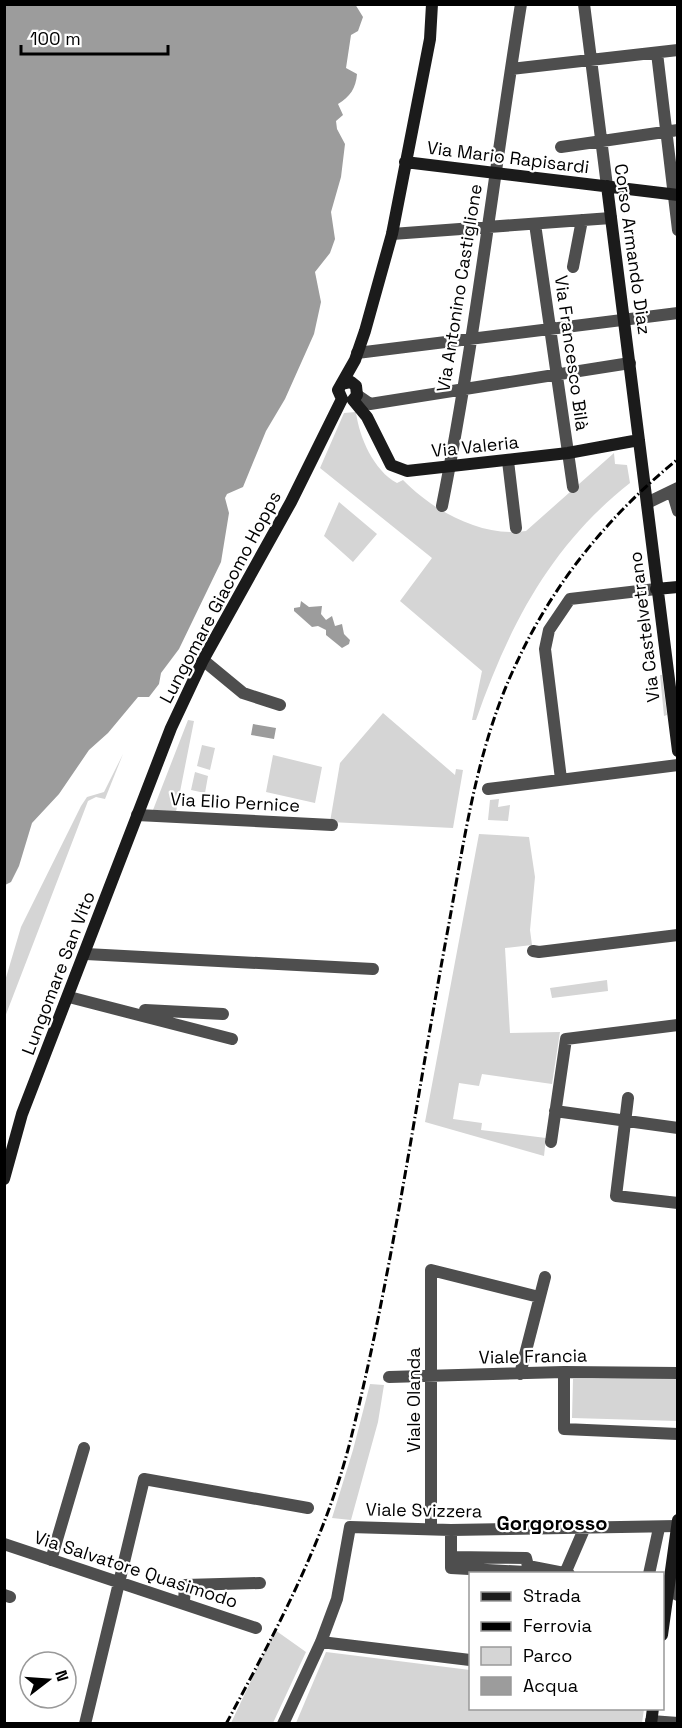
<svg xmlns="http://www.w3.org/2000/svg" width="682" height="1728" font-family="'Space Grotesk',sans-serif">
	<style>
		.green { fill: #d5d5d5 }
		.water { fill: #9c9c9c }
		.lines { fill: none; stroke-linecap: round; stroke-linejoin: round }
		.street { stroke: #4e4e4e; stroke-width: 12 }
		.secondary { stroke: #1b1b1b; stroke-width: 12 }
		.rail { stroke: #000; stroke-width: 3; stroke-dasharray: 9 3 1.5 3; stroke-linecap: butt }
		.labels { text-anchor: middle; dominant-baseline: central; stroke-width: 4.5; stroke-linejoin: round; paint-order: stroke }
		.street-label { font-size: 18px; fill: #000; stroke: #fff }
		.neighbourhood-label { font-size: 20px; font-weight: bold; fill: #000; stroke: #fff }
	</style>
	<rect width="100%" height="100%" fill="#fff"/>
	<path class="green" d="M356,412C359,437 374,471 397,483L403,480C433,511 483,538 526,531L614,453L615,464L627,465L630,483C550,546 509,626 476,720H472L482,671L400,601L432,558L320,468L344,413Z
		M339,502L377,534L353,562L324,536Z
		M660,675H662L667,715L664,716Z
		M383,713L455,775L456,769L463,770L453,828L330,822L340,763Z
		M188,720L194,721L176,812L153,810Z
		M202,745L215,748L210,770L197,766Z
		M123,754L105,799L96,797L88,801L5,1017V981L21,927L81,806L87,797L104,792Z
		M273,755L322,767L315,803L266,792Z
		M195,772L208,776L205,793L191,790Z
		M499,799L498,807L510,805L508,821L488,820L490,800Z
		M479,834L529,837L535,877L530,930L532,945L505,948L510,1033L560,1032L552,1084L482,1074L479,1086L459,1083L453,1119L482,1123L481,1130L546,1138L544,1156L425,1122Z
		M607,980L608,991L552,998L550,988Z
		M677,1378V1421L572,1418L573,1379Z
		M370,1384L384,1385L378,1422L351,1520L332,1518L353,1450Z
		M275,1630L306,1652L273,1723H231Z
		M326,1652L470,1670V1708L644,1709L642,1723H296Z"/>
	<path class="water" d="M5,4H355L363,17L358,31L351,35L346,68L357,74C356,88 350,97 338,104L343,115L336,121L337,129L345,144L341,177L331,212L335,239L330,253L315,272L321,302L314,334L285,399L266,431L243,487L227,494L225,498L229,513L221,562L179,649L161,673L159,684L149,697H138L108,733L89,750L59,794L32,823L19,866L11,882L5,885Z
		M301,601L309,607L322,606L321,614L326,620L332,616L335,626L342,624L344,634L350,640L349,644L342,648L326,635V630L318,626L312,627L294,611V608L300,607Z
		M253,724L276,728L274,739L251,735Z"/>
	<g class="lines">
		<path class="street" d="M584,4L607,186
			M657,53L678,230
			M511,69L678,50
			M561,147L678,130
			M535,224L573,487
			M392,234L611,218
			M573,267L582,220
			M357,353L678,313
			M357,395L370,404L630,363
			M508,461L516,528
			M672,491L678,511
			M647,503L678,488
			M442,506C475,340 494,172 521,4
			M203,660L243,693L280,705
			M561,779L545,649L549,630L570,599L656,589
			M488,789L678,765
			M137,815L332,825
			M533,951L539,952L678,935
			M86,954L373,969
			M69,997L232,1039
			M145,1010L223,1014
			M628,1098L616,1196L678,1203
			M555,1111L678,1128
			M551,1142L566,1039L678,1025
			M564,1372V1429L678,1434
			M520,1374L545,1277
			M389,1377L564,1372L678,1373
			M431,1529V1270L539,1297
			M4,1544L256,1628
			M451,1557L526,1558L528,1566L526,1572L451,1568Z
			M451,1557V1530
			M51,1560L84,1448
			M528,1566L569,1574
			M566,1571L585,1527
			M649,1574L659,1528
			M662,1581L678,1583
			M669,1591L678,1595
			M4,1595L10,1597
			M184,1602L185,1585L260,1583
			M321,1642L470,1660
			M651,1721L678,1723
			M85,1724L144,1479L308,1508
			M283,1724L321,1642L337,1599L350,1527L451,1530L677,1526"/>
		<path class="secondary" d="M405,162L678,195
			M607,186L678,751
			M342,384L351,382L356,386L357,395L353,400
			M342,399L338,390L355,360L365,331L392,234L430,39L432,4
			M353,400L367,417L391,465L407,471L568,453L639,440
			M656,589L678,587
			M4,1179L22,1114L171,728L203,660L291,502L342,399
			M662,1635L678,1520
			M651,1724L653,1708"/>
		<path class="rail" d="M226,1724C276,1631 327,1537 352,1434C393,1269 416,1101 447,934C464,843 476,747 517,662C554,582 610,514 678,459"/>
	</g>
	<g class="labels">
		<g class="street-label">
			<text transform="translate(508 157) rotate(7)">Via Mario Rapisardi</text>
			<text transform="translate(633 249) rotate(82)">Corso Armando Diaz</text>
			<text transform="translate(459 288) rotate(-81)">Via Antonino Castiglione</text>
			<text transform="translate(572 353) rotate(82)">Via Francesco Bilà</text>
			<text transform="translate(475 446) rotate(-6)">Via Valeria</text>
			<text transform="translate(220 597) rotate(-62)">Lungomare Giacomo Hopps</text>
			<text transform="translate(644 627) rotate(-97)">Via Castelvetrano</text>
			<text transform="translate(235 802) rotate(3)">Via Elio Pernice</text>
			<text transform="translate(58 973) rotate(-69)">Lungomare San Vito</text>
			<text transform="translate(533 1356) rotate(-1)">Viale Francia</text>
			<text transform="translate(413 1400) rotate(-90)">Viale Olanda</text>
			<text transform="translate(424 1510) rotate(1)">Viale Svizzera</text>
			<text transform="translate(136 1569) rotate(18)">Via Salvatore Quasimodo</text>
		</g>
		<g class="neighbourhood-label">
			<text x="552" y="1523">Gorgorosso</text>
		</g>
	</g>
	<rect width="682" height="1728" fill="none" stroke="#000000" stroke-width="12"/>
	<rect x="469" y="1572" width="195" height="138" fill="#ffffff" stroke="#999999" stroke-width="1.5"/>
	<rect x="481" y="1592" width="30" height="9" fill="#1b1b1b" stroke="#999999" stroke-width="1.5"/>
	<text x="523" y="1602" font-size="18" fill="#000000">Strada</text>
	<rect x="481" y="1622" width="30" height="9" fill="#000000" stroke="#999999" stroke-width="1.5"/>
	<text x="523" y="1632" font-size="18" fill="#000000">Ferrovia</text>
	<rect x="481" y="1647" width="30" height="18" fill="#d5d5d5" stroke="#999999" stroke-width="1.5"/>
	<text x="523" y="1662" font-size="18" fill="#000000">Parco</text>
	<rect x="481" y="1677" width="30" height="18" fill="#9c9c9c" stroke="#999999" stroke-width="1.5"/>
	<text x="523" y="1692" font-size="18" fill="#000000">Acqua</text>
	<g transform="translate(48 1680) rotate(73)"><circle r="28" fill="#ffffff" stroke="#999999" stroke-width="1.5"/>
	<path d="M0-4.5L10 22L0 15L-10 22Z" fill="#000000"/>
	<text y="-9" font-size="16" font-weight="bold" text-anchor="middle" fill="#000000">N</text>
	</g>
	<path d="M21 45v9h147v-9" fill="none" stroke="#000000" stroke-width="3"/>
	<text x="30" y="45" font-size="18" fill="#000000" stroke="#ffffff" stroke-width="4.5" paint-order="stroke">100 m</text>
</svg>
